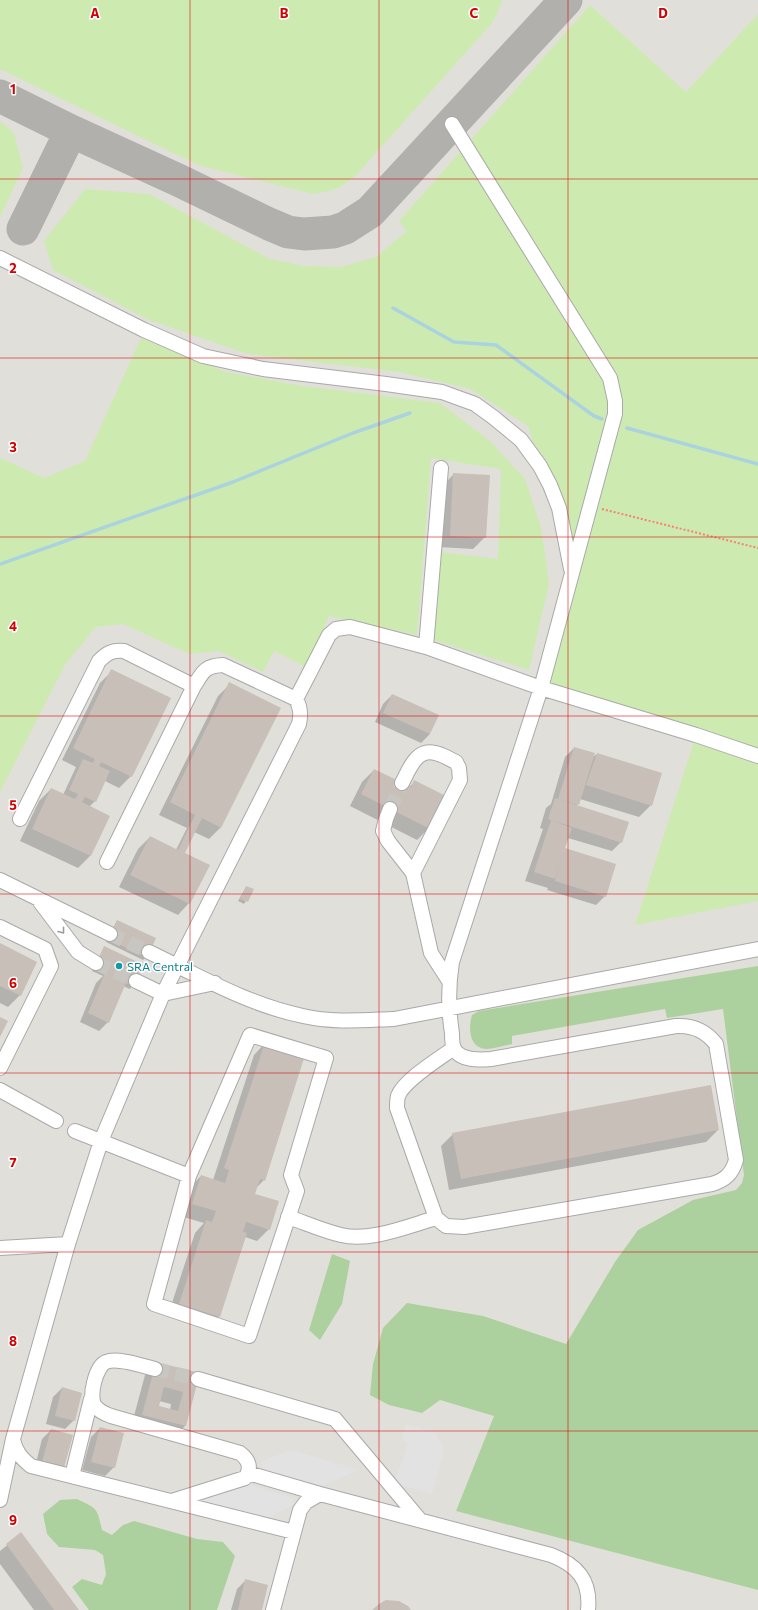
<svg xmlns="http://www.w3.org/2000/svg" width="758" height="1610" font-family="Commissioner,sans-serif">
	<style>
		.airport { fill: #e1dfda }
		.grass { fill: #cdebb0 }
		.forest { fill: #add19e }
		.parking { fill: #e2e2e2 }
		.shadow { fill: #0003; fill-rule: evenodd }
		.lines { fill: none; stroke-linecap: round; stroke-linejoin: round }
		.stream { stroke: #aad3df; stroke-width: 3.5 }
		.taxiway { stroke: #b1b0ac; stroke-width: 33 }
		.building { fill: #c7bfb8; fill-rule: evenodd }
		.minor-tunnel { stroke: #c8c6c1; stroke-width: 14; stroke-dasharray: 14 7; stroke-linecap: butt }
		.minor-casing { stroke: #a9a9a9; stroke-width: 16 }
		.path { stroke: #fa8072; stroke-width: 2; stroke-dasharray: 2 2; stroke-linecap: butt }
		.minor { stroke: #fff; stroke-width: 14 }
		.oneway { stroke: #9c9c9c }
		.grid { fill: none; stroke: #d40000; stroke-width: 1; stroke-opacity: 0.55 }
		.culture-dot { fill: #0f9aa8; stroke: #fff; stroke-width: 1.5 }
		.labels { text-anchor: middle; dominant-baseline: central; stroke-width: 3; stroke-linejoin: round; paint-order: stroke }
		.culture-label { font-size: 12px; fill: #0d838f; stroke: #fff; text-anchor: start }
		.grid-label { font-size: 13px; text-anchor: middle; font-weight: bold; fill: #d40000; stroke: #fff; stroke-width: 3; stroke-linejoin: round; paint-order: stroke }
	</style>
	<rect width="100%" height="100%" fill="#f2efe9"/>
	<path class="airport" d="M0,0H758V1610H0Z"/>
	<path class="grass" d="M0,0H502L498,12L492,23L359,172C344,187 334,191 313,194L198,165L0,69Z
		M590,5L686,92L758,14V901L635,925L696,735L541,688L572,572L528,426L470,389L399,372L248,354L149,320L53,270L44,241L85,189L149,194L270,259L304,266L340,267L376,257L407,231L399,221Z
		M0,121L14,133L23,168L0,217Z
		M141,338L226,372L303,386L440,403L491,442L525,479L541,527L549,584L529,670L434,640L440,552L498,559L501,469L431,458L417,635L329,616L306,667L274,651L263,672L219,651L189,654L123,624L96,627L66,663L0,792V458L44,478L85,461Z"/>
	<path class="forest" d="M758,966V1590L456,1511L494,1416L440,1400L422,1413L389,1405L370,1395L373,1364L383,1328L407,1303L483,1316L566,1344L615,1262L638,1230L693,1200L736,1190L742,1183L744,1175L723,1009L667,1018L665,1009L512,1036V1044C504,1046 496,1048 487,1049C469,1049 468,1028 472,1015L479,1011Z
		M332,1254L350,1261L342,1304L320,1340L309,1330Z
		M77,1499C98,1509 97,1508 102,1530L112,1535L123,1525L134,1521L197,1539L223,1542L235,1556L217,1610H89L72,1587L82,1579L102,1585L106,1574L103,1555L95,1550L59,1547L47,1534L43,1514L60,1500Z"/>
	<path class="parking" d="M406,1425L435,1433L443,1446V1454L432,1494L394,1483L408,1444L402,1438Z
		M291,1450L359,1470L317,1488L264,1473L260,1462Z
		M243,1483L292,1498L294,1505L262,1520L199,1502L197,1499Z"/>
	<path class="shadow" d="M454,474L485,537L473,549L438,547L442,486Z
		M112,671L131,776L119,788L105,781L95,801L89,807L109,816L90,856L78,868L20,841L39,801L51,789L63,795L76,767L62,760L100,683Z
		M230,684L221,827L209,839L194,832L183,853L189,903L178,915L119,887L138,849L150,837L176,850L187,828L159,815L218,696Z
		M392,695L430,734L421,743L375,722L383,704Z
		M574,748L592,758L597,754L651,805L639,817L580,799L576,806L621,842L612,851L568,838L564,849L605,896L596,905L547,890L548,888L525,881L543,829L540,828L546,808L551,804L565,757Z
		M374,770L409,787L415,782L429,828L417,840L350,806L362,782Z
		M246,887L253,890L244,904L238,901Z
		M117,921L146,957L143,960L106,942Z
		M0,945L20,995L8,1007L0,1003Z
		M105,947L132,986L130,989L123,986L108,1022L99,1031L80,1022L96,983L103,976L92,971Z
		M265,1043L304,1056L264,1180L255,1189L254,1194L269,1229L257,1241L245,1237L219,1316L207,1328L168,1315L195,1233L204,1223L180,1216L189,1188L201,1176L213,1180L254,1055Z
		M718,1130L706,1142L449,1190L441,1146L453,1134Z
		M156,1363L198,1374L185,1426L173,1438L131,1427L145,1375ZM159,1401L171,1404L170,1410L158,1406Z
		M62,1388L74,1420L65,1429L46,1424L53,1397Z
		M100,1428L114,1467L105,1476L82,1470L91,1437Z
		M51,1430L71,1435L34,1471L42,1439Z
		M21,1534L77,1610H34L0,1564V1551Z
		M246,1580L261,1610H231L237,1589Z"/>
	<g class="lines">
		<path class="stream" d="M393,308L454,342L496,345L594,416L602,419
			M627,428L758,464
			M0,564L233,482L353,433L410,413"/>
		<path class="taxiway" d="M0,96L71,131L178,180L269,224L288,232L304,234L333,232L345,228L370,212L566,0
			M23,229L71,131"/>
	</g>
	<path class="building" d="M453,473L490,475L486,538L450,536Z
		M111,669L171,698L132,777L101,762L99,766L110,771L96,802L85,797L82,802L110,816L91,856L32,829L51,788L75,799L78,794L69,790L83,759L93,763L95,759L73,748Z
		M229,682L281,708L221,828L202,818L185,853L210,865L190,904L130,875L150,836L178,850L195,815L170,802Z
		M392,694L439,715L430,734L383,713Z
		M574,747L595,753L579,805L558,799Z
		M597,753L662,773L652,806L586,785Z
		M374,769L411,787L414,780L446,796L430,829L361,794Z
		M555,798L629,822L622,843L548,819Z
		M551,820L572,828L565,848L616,864L606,897L555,881L560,865L555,879L534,872Z
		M246,886L254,889L248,902L240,899Z
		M117,920L156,938L147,958L108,939Z
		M0,943L37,962L21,996L0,986Z
		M104,946L144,965L133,987L126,983L109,1023L88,1013L105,973L94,968Z
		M0,1017L8,1021L0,1037Z
		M265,1042L305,1055L265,1181L260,1179L255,1194L279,1201L270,1230L246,1222L243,1232L247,1233L220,1317L179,1304L206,1220L212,1222L216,1211L192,1204L201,1175L225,1183L229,1170L224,1168Z
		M711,1085L719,1130L461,1179L452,1133Z
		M156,1362L200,1373L186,1426L142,1415ZM164,1387L183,1392L178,1411L159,1406Z
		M62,1387L82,1393L75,1421L55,1416Z
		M100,1427L124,1433L115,1468L91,1462Z
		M51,1429L73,1435L64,1468L42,1462Z
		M21,1532L79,1610H54L6,1544Z
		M245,1579L268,1585L262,1610H238Z
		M386,1600L399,1601L408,1606L411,1610H372L379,1604Z"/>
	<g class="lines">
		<path class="minor-tunnel" d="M390,809L402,783
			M110,934L149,952
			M96,963L136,981
			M155,1369L198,1379"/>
		<g class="minor-casing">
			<path id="minor" d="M452,124L610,378L615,401V414L541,688L452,962C448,987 448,1008 452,1033C452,1037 452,1045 454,1049C461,1061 479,1060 491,1059L676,1026C692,1025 706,1031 716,1044L736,1160C732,1174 725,1180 712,1184L464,1227L446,1226L436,1218L397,1108C397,1104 397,1100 398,1096C404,1080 440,1058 454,1048
				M0,258L144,330L203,356L263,369L386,384L442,392L475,404L493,417L521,440L540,466L550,485L559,508L571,569
				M426,647L441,468
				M296,699L329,635L336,629L350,627L426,647L541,688L696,735L758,756
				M402,783C409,770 416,748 435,753C442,754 449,759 456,762L459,768L460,780L413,873
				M390,809L386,819L383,831L388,841L413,873L431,953L449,981
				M20,819L99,661C107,653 112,650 124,651L194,686
				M0,880L110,934
				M40,902L78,952L96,963
				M0,927L45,949L51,966L0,1068
				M149,952C199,976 249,1005 303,1016C333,1023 364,1020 394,1019L758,949
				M136,981L163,994L215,983
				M0,1090L56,1121
				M75,1131L189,1176L154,1304L249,1336L297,1191L291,1175L326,1058L250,1035L189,1176
				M288,1217C306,1223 323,1231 341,1235C370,1242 408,1226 436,1218
				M0,1248L68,1244
				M155,1369C143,1366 117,1357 106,1362C96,1366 88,1397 95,1406C99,1411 105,1414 111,1416L240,1453C249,1460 252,1468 245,1478L172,1501
				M198,1379L335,1419L420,1520
				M13,1440C16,1452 21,1458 31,1466L294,1532
				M248,1473L320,1494
				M72,1476L91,1399
				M0,1500L13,1439L68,1244L101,1141L163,994L299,724C301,715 301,708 296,699L223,665C204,666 203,672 194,686L107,862
				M273,1610L300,1510L306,1502L320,1494L551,1555C577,1565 591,1580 588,1610"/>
		</g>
		<path class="path" d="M602,509L758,548"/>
		<use href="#minor" class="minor"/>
	</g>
	<defs><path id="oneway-chevron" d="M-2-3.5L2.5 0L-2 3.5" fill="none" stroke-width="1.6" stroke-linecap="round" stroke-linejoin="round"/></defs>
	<use class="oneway" href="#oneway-chevron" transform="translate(62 931) rotate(52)"/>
	<path class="grid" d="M190,0V1610M379,0V1610M568,0V1610M0,179H758M0,358H758M0,537H758M0,716H758M0,894H758M0,1073H758M0,1252H758M0,1431H758"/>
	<circle class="culture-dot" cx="119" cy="966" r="4"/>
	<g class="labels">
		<g class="culture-label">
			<text x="127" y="966">SRA Central</text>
		</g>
	</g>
	<g class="grid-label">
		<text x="95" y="18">A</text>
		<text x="284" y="18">B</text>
		<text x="474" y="18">C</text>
		<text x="663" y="18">D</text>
		<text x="13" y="94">1</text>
		<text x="13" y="273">2</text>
		<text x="13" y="452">3</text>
		<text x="13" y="631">4</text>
		<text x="13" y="810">5</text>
		<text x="13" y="988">6</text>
		<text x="13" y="1167">7</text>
		<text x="13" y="1346">8</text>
		<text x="13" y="1525">9</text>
	</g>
</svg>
